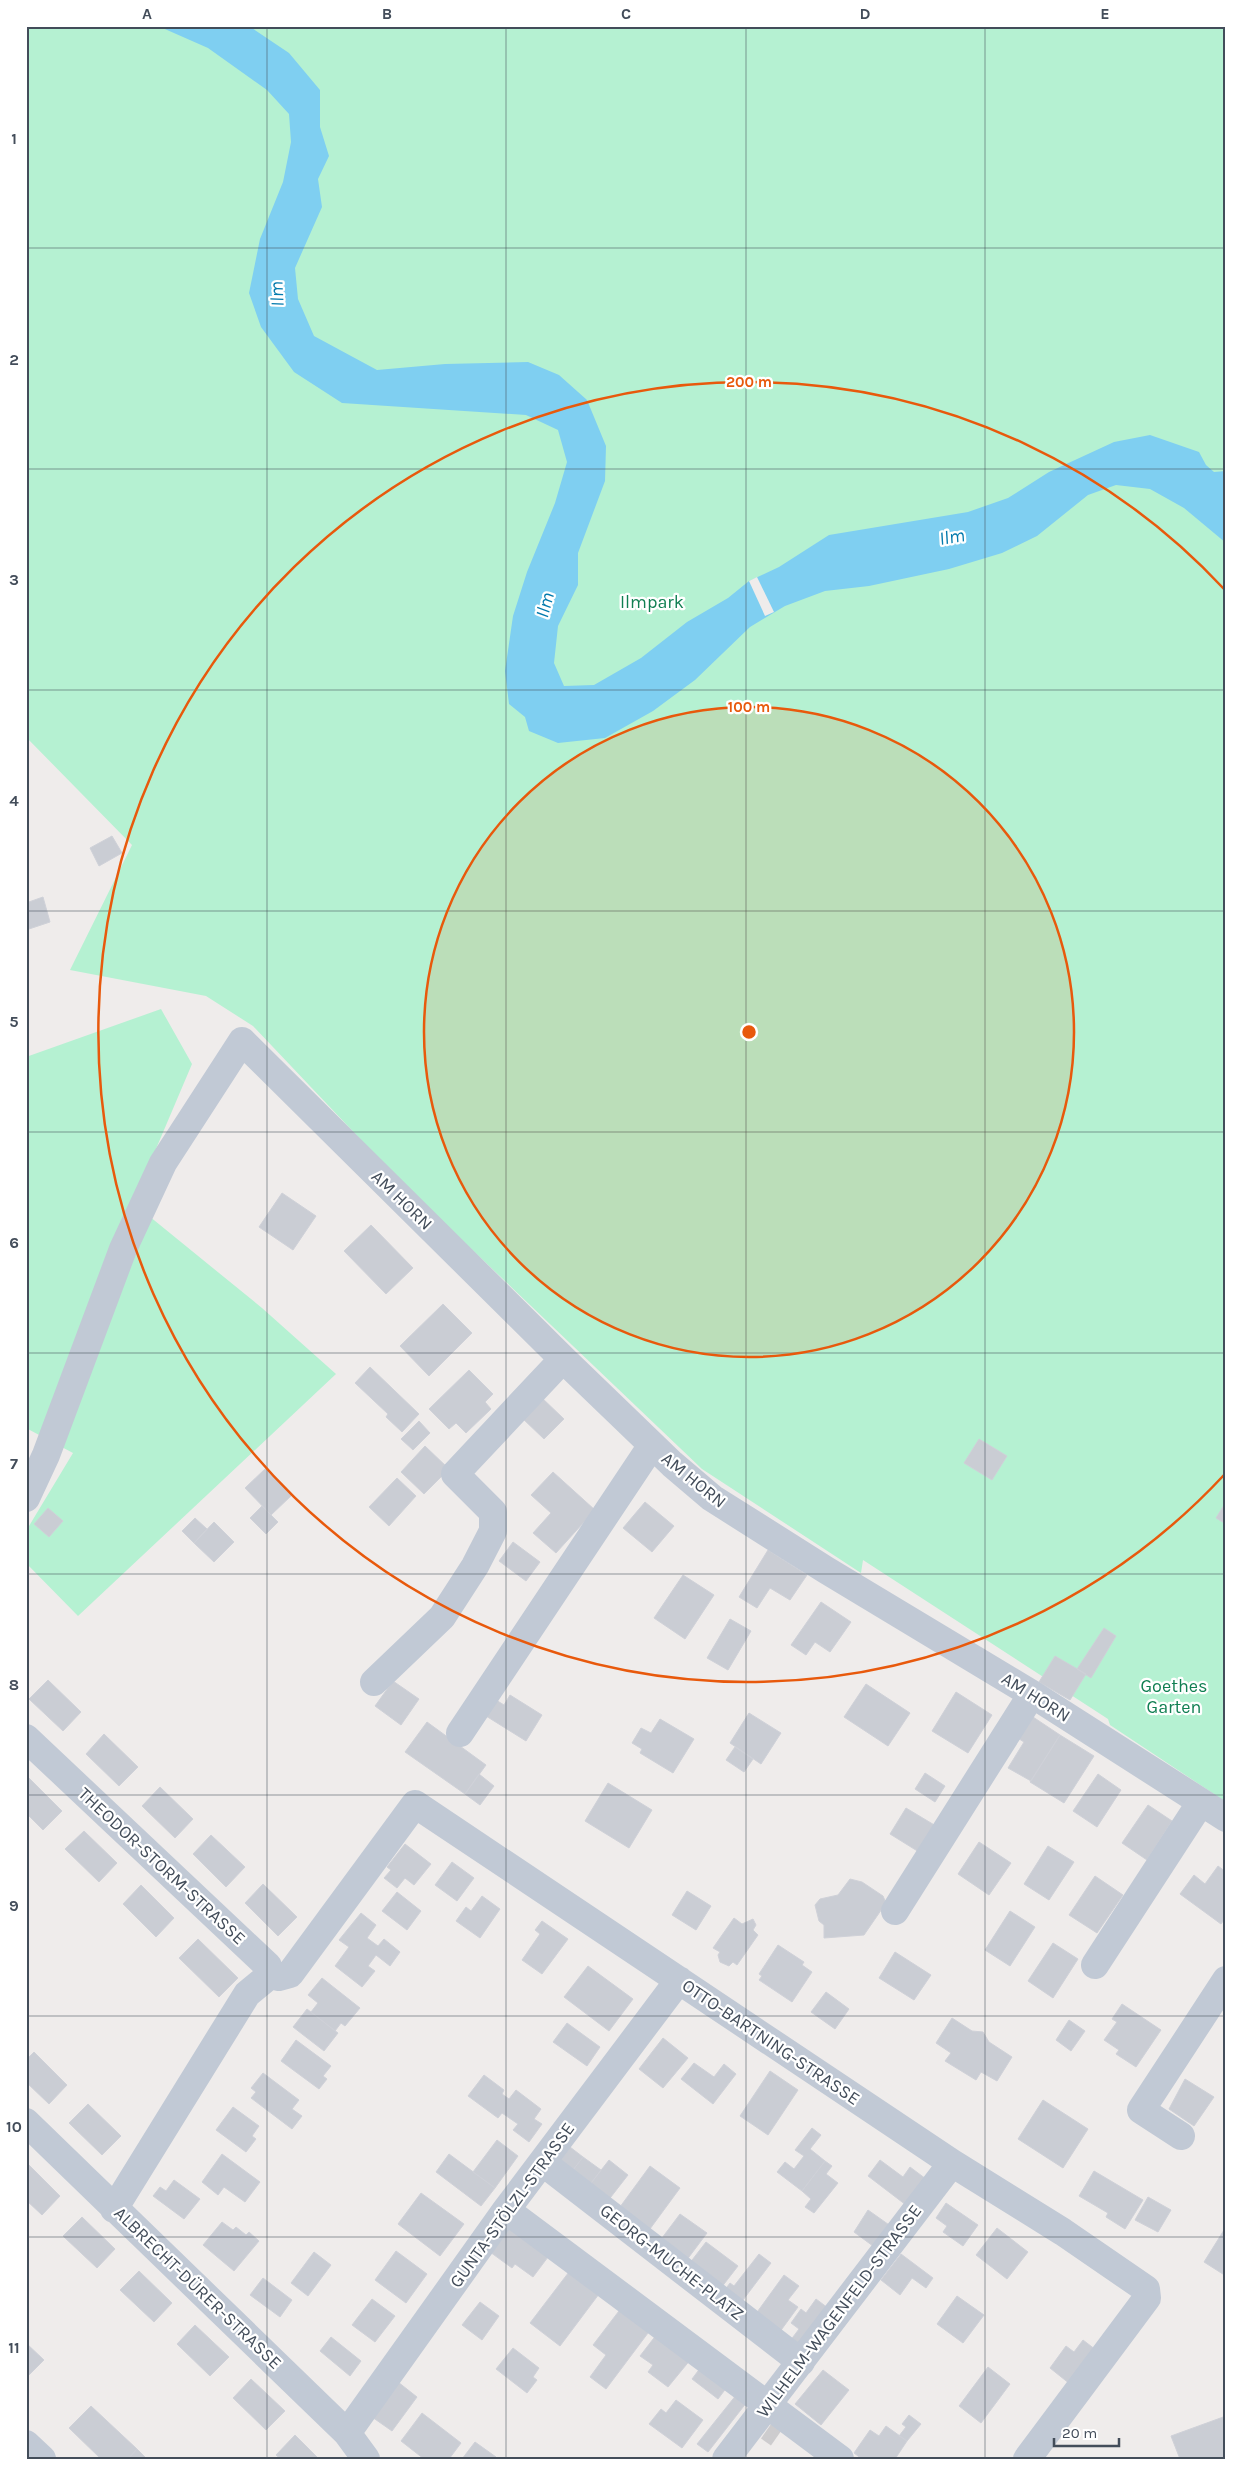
<svg xmlns="http://www.w3.org/2000/svg" width="1252" height="2485" font-family="Karla,sans-serif">
	<style>
		.green { fill: #b5f1d2 }
		.water { fill: #7fcff1 }
		.pier { fill: #efeceb }
		.building { fill: #cacdd4; stroke: #cfd1d8 }
		.lines { fill: none; stroke-linecap: round; stroke-linejoin: round }
		.minor-tunnel { stroke: #cdccce; stroke-width: 28; stroke-dasharray: 28 14; stroke-linecap: butt }
		.minor { stroke: #c1c9d5; stroke-width: 28 }
		.grid { fill: none; stroke: #434d5a; stroke-width: 1; stroke-opacity: 0.55 }
		.ring { fill: none; stroke: #e8590c; stroke-width: 2.5 }
		.labels { text-anchor: middle; dominant-baseline: central; stroke-width: 4.5; stroke-linejoin: round; paint-order: stroke }
		.park-label { font-size: 18px; fill: #107f52; stroke: #fff }
		.street-label { font-size: 18px; fill: #434d5a; stroke: #fff }
		.water-label { font-size: 19px; font-style: italic; fill: #037aad; stroke: #fff }
		.centre { fill: #e8590c; stroke: #fff; stroke-width: 2.5 }
		.ring-label { font-size: 15px; text-anchor: middle; font-weight: bold; fill: #e8590c; stroke: #fff; stroke-width: 4.5; stroke-linejoin: round; paint-order: stroke }
		.neatline { fill: none; stroke: #434d5a; stroke-width: 2 }
		.grid-label { font-size: 16px; text-anchor: middle; font-weight: bold; fill: #434d5a }
	</style>
	<rect width="100%" height="100%" fill="#efeceb"/>
	<path class="green" d="M26,26H1226V1802L1110,1725L1108,1719L863,1560L861,1573L702,1469L399,1180L253,1026L206,996L70,970L132,845L26,737Z
		M161,1009L192,1064L133,1203L262,1308L336,1374L78,1616L26,1563V1531L73,1453L26,1428V1057Z"/>
	<path class="water" d="M158,26H249L289,53L320,90V127L329,156L318,179L322,207L295,268L298,299L314,336L377,370L445,364L528,362L559,375L587,400L606,446L605,481L578,553V585L558,626L554,663L564,686L594,685L641,658L687,622L728,598L749,581L779,567L829,535L968,512L1008,498L1049,472L1114,442L1150,435L1199,452L1206,465L1214,472L1226,471V543L1184,508L1150,489L1116,485L1088,495L1037,536L1002,553L949,569L869,586L825,591L785,606L750,627L695,680L653,711L605,738L558,743L529,731L525,717L509,704L505,671L513,616L527,572L555,503L567,462L558,430L526,415L342,403L294,372L261,327L249,293L260,239L283,182L291,142L289,114L267,90L208,48Z"/>
	<path class="pier" d="M757,577L774,612L765,616L749,581Z"/>
	<path class="building" d="M112,836L122,853L99,866L90,848Z
		M43,897L50,922L26,930V903Z
		M282,1193L316,1216L293,1250L259,1227Z
		M371,1225L413,1268L386,1294L344,1251Z
		M443,1304L472,1333L429,1376L400,1346Z
		M370,1367L419,1414L402,1432L386,1417L388,1414L355,1383Z
		M469,1370L493,1394L485,1402L491,1409L466,1433L456,1423L449,1429L429,1409Z
		M541,1397L564,1419L544,1439L521,1417Z
		M419,1421L430,1433L413,1450L401,1439Z
		M979,1439L1007,1456L992,1480L964,1463Z
		M425,1446L449,1469L424,1494L401,1472Z
		M266,1468L292,1495L271,1515L245,1488Z
		M553,1472L595,1510L556,1553L533,1533L551,1513L531,1495Z
		M397,1478L416,1496L389,1526L369,1507Z
		M645,1502L674,1526L652,1552L623,1528Z
		M1226,1502V1524L1216,1518Z
		M262,1506L278,1522L266,1534L250,1518Z
		M48,1508L63,1521L49,1537L34,1524Z
		M195,1518L207,1529L194,1543L182,1531Z
		M214,1522L234,1542L214,1562L194,1543Z
		M513,1542L540,1562L526,1581L499,1561Z
		M768,1550L807,1575L790,1600L770,1588L757,1608L739,1597Z
		M683,1575L714,1595L685,1639L654,1618Z
		M821,1602L851,1622L830,1652L815,1642L806,1655L791,1645Z
		M730,1619L751,1631L728,1670L707,1658Z
		M1104,1628L1116,1636L1091,1678L1077,1669Z
		M1055,1656L1086,1674L1070,1700L1039,1682Z
		M48,1680L81,1712L63,1731L29,1699Z
		M393,1681L419,1699L401,1725L375,1706Z
		M866,1684L910,1713L888,1746L844,1717Z
		M956,1692L992,1715L968,1753L932,1731Z
		M488,1695L504,1705L510,1695L542,1715L526,1741L478,1711Z
		M749,1713L781,1733L761,1764L730,1743Z
		M1030,1715L1060,1735L1031,1781L1008,1768L1024,1742L1016,1737Z
		M660,1719L694,1739L673,1773L640,1753L642,1749L632,1743L641,1728L651,1733Z
		M427,1722L486,1765L465,1794L405,1752Z
		M104,1734L138,1767L119,1786L86,1754Z
		M1060,1735L1094,1756L1064,1803L1030,1782Z
		M735,1747L753,1759L744,1772L726,1760Z
		M925,1773L945,1786L935,1802L915,1789Z
		M479,1774L494,1786L480,1805L465,1794Z
		M1098,1774L1121,1790L1097,1827L1073,1811Z
		M29,1778L62,1811L43,1830L26,1813V1781Z
		M608,1783L652,1810L629,1848L585,1821Z
		M160,1787L193,1819L175,1838L142,1806Z
		M1148,1805L1172,1821L1147,1860L1122,1843Z
		M906,1808L936,1826L919,1852L890,1834Z
		M84,1831L117,1863L99,1882L65,1849Z
		M211,1835L245,1867L226,1887L193,1854Z
		M979,1842L1011,1863L989,1895L958,1874Z
		M405,1844L431,1864L414,1885L405,1878L397,1888L384,1878L391,1870L387,1867Z
		M1048,1846L1074,1862L1049,1900L1024,1884Z
		M452,1862L474,1878L457,1901L435,1885Z
		M1218,1866L1226,1872V1917L1221,1924L1180,1894L1194,1875L1205,1884Z
		M1095,1876L1123,1895L1097,1933L1069,1915Z
		M850,1879L862,1882L883,1896L886,1903L864,1935L824,1938V1925L819,1921L815,1905L820,1899L838,1895Z
		M263,1884L297,1917L278,1936L245,1903Z
		M141,1885L174,1918L156,1937L123,1904Z
		M687,1891L711,1906L696,1930L672,1915Z
		M397,1892L421,1911L407,1930L382,1911Z
		M482,1896L500,1909L480,1938L456,1921L466,1907L471,1911Z
		M1010,1911L1035,1927L1010,1966L985,1950Z
		M361,1913L376,1925L367,1938L378,1946L384,1939L400,1952L390,1966L376,1955L368,1966L375,1971L362,1987L335,1966L349,1947L339,1940Z
		M734,1918L742,1924L753,1919L756,1925L753,1930L758,1935L737,1965L733,1962L729,1966L720,1962L718,1955L720,1952L713,1948Z
		M542,1921L568,1939L542,1974L522,1960L540,1934L535,1930Z
		M198,1939L238,1978L219,1997L179,1958Z
		M1053,1943L1078,1959L1053,1998L1028,1981Z
		M778,1945L804,1962L802,1965L812,1972L792,2002L759,1980L762,1976L759,1974Z
		M895,1952L931,1975L914,2000L879,1978Z
		M588,1966L633,1999L609,2031L564,1997Z
		M322,1978L360,2008L345,2026L341,2023L335,2031L311,2012L318,2003L308,1995Z
		M826,1992L849,2009L835,2029L811,2012Z
		M1122,2004L1161,2030L1136,2067L1116,2054L1119,2050L1104,2040L1117,2022L1112,2019Z
		M307,2009L338,2033L324,2051L293,2027Z
		M952,2018L972,2031L983,2032L989,2042L1012,2057L997,2081L981,2072L976,2080L945,2061L951,2053L936,2043Z
		M1069,2020L1085,2031L1071,2051L1056,2040Z
		M567,2023L600,2047L587,2066L553,2042Z
		M663,2038L688,2058L663,2088L639,2069Z
		M296,2040L331,2066L323,2076L327,2079L319,2089L281,2061Z
		M34,2052L67,2085L49,2104L26,2082V2060Z
		M694,2063L714,2077L724,2064L736,2074L713,2104L681,2079Z
		M770,2071L798,2090L768,2135L740,2116Z
		M263,2073L299,2100L292,2109L302,2116L292,2129L251,2098L256,2092L251,2088Z
		M484,2075L504,2090L502,2094L509,2099L516,2090L541,2109L534,2119L542,2124L529,2142L513,2130L518,2124L502,2113L498,2118L468,2096Z
		M1185,2079L1214,2097L1194,2126L1169,2109Z
		M1043,2100L1088,2129L1063,2168L1018,2139Z
		M88,2104L121,2136L102,2155L69,2123Z
		M233,2107L259,2126L252,2136L256,2139L246,2152L216,2130Z
		M812,2128L821,2135L810,2149L825,2161L802,2191L777,2172L785,2162L794,2169L804,2156L795,2150Z
		M497,2140L518,2156L495,2188L473,2172Z
		M570,2147L583,2157L570,2174L557,2164Z
		M222,2154L260,2182L245,2202L224,2187L218,2195L202,2182Z
		M449,2154L495,2188L481,2206L436,2172Z
		M583,2157L601,2170L588,2187L570,2174Z
		M609,2160L628,2175L607,2202L588,2187Z
		M880,2160L903,2177L910,2167L926,2179L906,2205L868,2176Z
		M825,2161L832,2166L826,2174L838,2183L814,2213L805,2207L811,2199L802,2191Z
		M27,2163L60,2196L42,2215L26,2200Z
		M650,2166L680,2188L647,2233L617,2211Z
		M1094,2171L1143,2200L1125,2229L1106,2217L1108,2213L1079,2196Z
		M174,2180L200,2199L184,2219L153,2196L160,2187L166,2191Z
		M421,2193L464,2224L440,2256L398,2224Z
		M1148,2197L1171,2210L1158,2232L1135,2220Z
		M946,2203L978,2225L963,2246L943,2232L947,2226L936,2218Z
		M868,2210L892,2227L877,2249L854,2232Z
		M680,2214L707,2233L686,2261L659,2242Z
		M82,2217L115,2249L97,2268L63,2236Z
		M222,2222L233,2230L236,2227L246,2235L249,2232L259,2241L234,2271L203,2245Z
		M511,2223L551,2253L533,2277L515,2264L512,2268L490,2252Z
		M997,2228L1028,2252L1007,2279L976,2255Z
		M1224,2230L1226,2231V2276L1204,2262Z
		M706,2242L738,2266L721,2288L689,2264Z
		M396,2251L427,2274L406,2303L375,2280Z
		M314,2252L331,2265L308,2296L291,2283Z
		M759,2254L771,2263L740,2304L724,2291L730,2283L734,2286Z
		M901,2254L933,2278L926,2288L912,2278L900,2295L881,2280Z
		M572,2268L602,2290L560,2346L530,2323Z
		M139,2271L172,2303L154,2322L120,2290Z
		M784,2275L799,2286L788,2300L798,2307L779,2333L755,2315Z
		M263,2278L292,2300L280,2317L250,2295Z
		M957,2296L984,2315L963,2343L937,2324Z
		M372,2299L395,2316L375,2342L352,2325Z
		M816,2299L832,2311L803,2350L790,2341L799,2329L791,2323L801,2309L806,2313Z
		M480,2302L499,2316L482,2340L462,2325Z
		M622,2307L651,2329L606,2389L590,2377L606,2355L593,2345Z
		M195,2325L229,2357L210,2376L177,2344Z
		M657,2334L691,2359L668,2387L648,2372L653,2365L640,2356Z
		M331,2337L361,2361L350,2376L320,2351Z
		M1083,2340L1096,2350L1070,2384L1050,2368L1066,2346L1074,2352Z
		M26,2343L44,2360L26,2378Z
		M513,2348L539,2368L533,2377L537,2380L527,2393L496,2369Z
		M701,2367L727,2387L718,2399L692,2379Z
		M988,2367L1010,2384L981,2423L959,2406Z
		M823,2370L849,2390L821,2425L795,2404Z
		M251,2379L285,2411L266,2430L233,2398Z
		M398,2382L417,2397L392,2431L372,2417Z
		M737,2394L747,2402L708,2452L697,2444Z
		M676,2400L703,2420L682,2448L649,2424L661,2409L666,2413Z
		M91,2406L137,2449L128,2459H101L69,2428Z
		M422,2413L461,2443L449,2459H424L401,2441Z
		M909,2415L921,2424L907,2441L899,2436L906,2427L902,2424Z
		M1226,2416V2459H1180L1171,2436Z
		M886,2426L907,2441L895,2459H862L854,2453L870,2430L879,2436Z
		M295,2435L319,2459H281L276,2455Z
		M475,2442L496,2457L495,2459H462Z
		M137,2449L147,2459H128Z"/>
	<g class="lines">
		<path class="minor-tunnel" d="M769,2427L779,2434"/>
		<path class="minor" d="M26,1498L46,1455L123,1249L163,1163L242,1041L563,1359L672,1464L712,1498L826,1570L1032,1694L1226,1818
			M374,1682L442,1617L475,1566L493,1531V1512L455,1474L563,1359
			M460,1733L652,1445
			M26,1738L268,1966L270,1975L247,1994L114,2209
			M895,1911L1032,1694
			M1095,1965L1201,1802
			M270,1975L279,1977L290,1974L415,1804L952,2163L1063,2232L1146,2289L1147,2298L1027,2459
			M26,2122L347,2433L366,2459
			M1181,2136L1141,2110L1226,1980
			M542,2162L801,2362
			M506,2210L840,2459
			M347,2433L506,2210L679,1980
			M26,2444L42,2459
			M726,2459L952,2163"/>
	</g>
	<path class="grid" d="M267,26V2459M506,26V2459M746,26V2459M985,26V2459M26,248H1226M26,469H1226M26,690H1226M26,911H1226M26,1132H1226M26,1353H1226M26,1574H1226M26,1795H1226M26,2016H1226M26,2237H1226"/>
	<circle cx="749" cy="1032" r="325" fill="#e8590c" fill-opacity=".12"/>
	<g class="ring">
		<circle cx="749" cy="1032" r="325"/>
		<path d="M1224 1475A650 650 0 1 1 1224 589"/>
	</g>
	<g class="labels">
		<g class="park-label">
			<text x="652" y="602">Ilmpark</text>
			<text x="1174" y="1686">Goethes<tspan x="1174" dy="21">Garten</tspan></text>
		</g>
		<g class="street-label">
			<text transform="translate(402 1200) rotate(44)">AM HORN</text>
			<text transform="translate(694 1480) rotate(39)">AM HORN</text>
			<text transform="translate(1036 1697) rotate(32)">AM HORN</text>
			<text transform="translate(162 1866) rotate(43)">THEODOR-STORM-STRASSE</text>
			<text transform="translate(771 2042) rotate(34)">OTTO-BARTNING-STRASSE</text>
			<text transform="translate(512 2205) rotate(-54)">GUNTA-STÖLZL-STRASSE</text>
			<text transform="translate(672 2262) rotate(38)">GEORG-MUCHE-PLATZ</text>
			<text transform="translate(198 2288) rotate(44)">ALBRECHT-DÜRER-STRASSE</text>
			<text transform="translate(839 2311) rotate(-53)">WILHELM-WAGENFELD-STRASSE</text>
		</g>
		<g class="water-label">
			<text transform="translate(277 294) rotate(-93)">Ilm</text>
			<text transform="translate(952 537) rotate(-9)">Ilm</text>
			<text transform="translate(545 605) rotate(-75)">Ilm</text>
		</g>
	</g>
	<circle cx="749" cy="1032" r="8" class="centre"/>
	<g class="ring-label">
		<text x="749" y="387">200 m</text>
		<text x="749" y="712">100 m</text>
	</g>
	<rect width="1252" height="2485" fill="none" stroke="#ffffff" stroke-width="55"/>
	<path d="M1054 2438v8h65v-8" fill="none" stroke="#434d5a" stroke-width="2.5"/>
	<text x="1062" y="2438" font-size="15" fill="#434d5a" stroke="#ffffff" stroke-width="4" paint-order="stroke">20 m</text>
	<rect x="28" y="28" width="1196" height="2430" class="neatline"/>
	<g class="grid-label">
		<text x="147" y="19">A</text>
		<text x="387" y="19">B</text>
		<text x="626" y="19">C</text>
		<text x="865" y="19">D</text>
		<text x="1105" y="19">E</text>
		<text x="14" y="144">1</text>
		<text x="14" y="365">2</text>
		<text x="14" y="585">3</text>
		<text x="14" y="806">4</text>
		<text x="14" y="1027">5</text>
		<text x="14" y="1248">6</text>
		<text x="14" y="1469">7</text>
		<text x="14" y="1690">8</text>
		<text x="14" y="1911">9</text>
		<text x="14" y="2132">10</text>
		<text x="14" y="2353">11</text>
	</g>
</svg>
